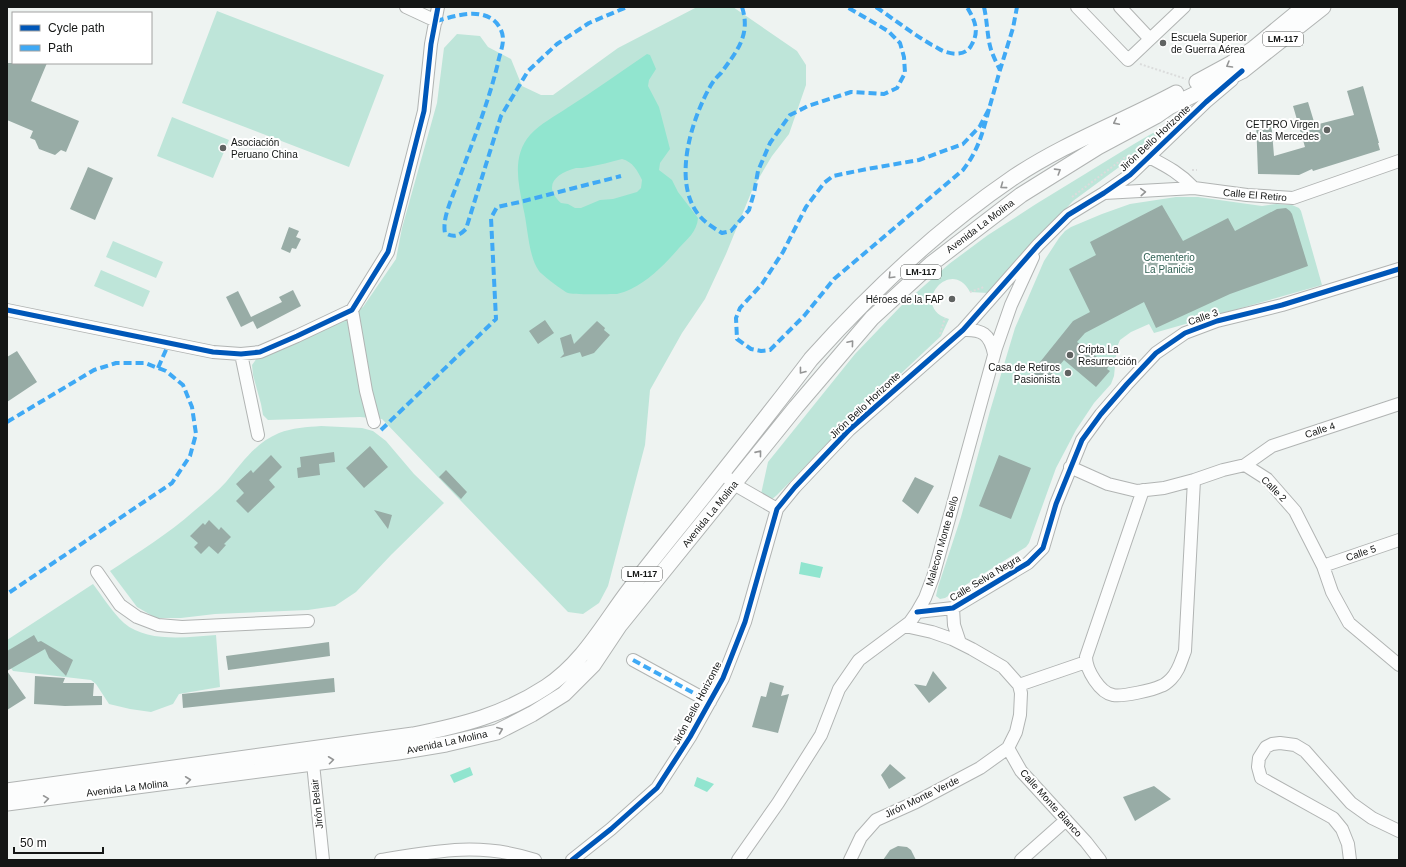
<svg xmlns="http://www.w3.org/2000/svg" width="1406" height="867" font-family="Arial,sans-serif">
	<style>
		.green { fill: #bee5d9 }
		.water { fill: #91e5cf; fill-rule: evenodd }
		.building { fill: #98aca6 }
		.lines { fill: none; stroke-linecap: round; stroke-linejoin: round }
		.minor-casing { stroke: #b1b4b3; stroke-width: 14 }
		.major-casing { stroke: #b1b4b3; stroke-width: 17 }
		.path { stroke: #dbdcdc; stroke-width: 2; stroke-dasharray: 2 2; stroke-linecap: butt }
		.minor { stroke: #fcfdfd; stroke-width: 12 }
		.major { stroke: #fcfdfd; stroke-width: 15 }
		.quiet { stroke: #3fa9f5; stroke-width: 4; stroke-dasharray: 8 4; stroke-linecap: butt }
		.cycleway-casing { stroke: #fff; stroke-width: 8 }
		.cycleway { stroke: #0057b8; stroke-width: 5 }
		.oneway { stroke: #949595 }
		.poi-dot { fill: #606362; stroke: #fff; stroke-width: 1.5 }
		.labels { text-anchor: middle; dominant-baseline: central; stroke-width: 4; stroke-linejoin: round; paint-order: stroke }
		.shield { fill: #fff; stroke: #5a5c5b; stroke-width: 1 }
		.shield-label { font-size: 9px; font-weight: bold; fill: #141615 }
		.poi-label { font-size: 10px; fill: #141615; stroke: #fff; text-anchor: start }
		.street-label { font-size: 10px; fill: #141615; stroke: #fff }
		.park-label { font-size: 10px; fill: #306154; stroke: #fff }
	</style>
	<rect width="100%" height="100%" fill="#eef3f1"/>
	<path class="green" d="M697,7H733L797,51L806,65V85L789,134L772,156L753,188L726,254L705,299L682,333L650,390L645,445L608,586L599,603L583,614L568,612L382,419L360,417L268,420L263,415L261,404L253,375L252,365L257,358L321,331L363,307L396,259L402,228L437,103L444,48L457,34L480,36L488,47L511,59L522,86L541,95H553L618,48Z
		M217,11L384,75L349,167L182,103Z
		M172,117L229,140L213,178L157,156Z
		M1170,127L1135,161L1126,162L1073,201L988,293L970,292C951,255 908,307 949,319L941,336L845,426L777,495L771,500L761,494L768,462L855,354L901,306L949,264L988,235L1036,204L1134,144L1158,130L1165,128Z
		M1176,197H1198L1262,206L1276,204L1292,205L1299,208L1301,211L1322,285L1154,333L1149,324L1131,332L1120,340L1117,347L1114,376L1111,384L1094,403L1076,430L1056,468L1029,543L1026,547L945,598L940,599L936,596L938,587L961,517L990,411L1015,328L1044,261L1059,238L1065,231L1071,227L1102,214L1130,204Z
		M113,241L163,262L156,278L106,257Z
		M101,270L150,291L143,307L94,286Z
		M321,426L362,428L373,431L386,441L414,474L444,503L391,555L356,592L335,606L308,610L215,614L181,618H156L137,607L110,571C139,552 168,534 194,511C205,502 217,492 226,482C242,463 255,443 279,433C292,428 307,427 321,426Z
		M93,584C103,597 112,612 124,623C147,643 188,637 216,635L220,687L179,694L173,704L151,712L130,709L109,704L96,684L91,680L13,671L7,662V640Z"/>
	<path class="water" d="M647,54L650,55L656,69L649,80L648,86L659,107L670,149L660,163L659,170L672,180L678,192L698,218C697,232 687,239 679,248C666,263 650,280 631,289C627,291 621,293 617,294C611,294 571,295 568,293C563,291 542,275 539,271C528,256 528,226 523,207C518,182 512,156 530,135C541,123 554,117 567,108C594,91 620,72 647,54ZM622,159C633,162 637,170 642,180L641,188L637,192L613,199L600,200L581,208H575L568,204L561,203C542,186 556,173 576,168C580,168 584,168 588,167C600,165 610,162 622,159Z
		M801,562L823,567L820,578L799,574Z
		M470,767L473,775L454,783L450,775Z
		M697,777L714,784L707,792L694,786Z"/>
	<path class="building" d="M7,63H47L31,101L79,121L66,152L61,150L55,155L39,149L35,140L30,138L33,131L7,120Z
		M1363,86L1379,143H1378L1380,150L1313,171L1312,169L1299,175L1258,174L1256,119H1271L1274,156L1305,147L1293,106L1308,102L1315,125L1354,115L1347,91Z
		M88,167L113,178L95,220L70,209Z
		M1162,205L1183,241L1228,218L1235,231L1277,209L1286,208L1290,211L1292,214L1308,266L1230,294L1156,328L1144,302L1085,333L1077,342L1109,366L1107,369L1110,371L1096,387L1064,360L1048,379L1044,381L1032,372L1073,321L1090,312L1069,269L1096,255L1090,242Z
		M289,227L299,231L296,237L301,239L296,249L292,248L290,253L281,249Z
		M293,290L301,306L257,329L251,317L282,302L279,297Z
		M238,291L253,321L241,327L226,297Z
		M545,320L554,333L538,344L529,331Z
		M597,321L605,328L604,330L610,335L594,353L582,357L580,352L560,358L564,354L560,338L571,334L574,344Z
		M17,351L37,382L7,402V357Z
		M370,446L388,467L364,488L346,468Z
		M334,452L335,462L319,464L320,475L298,478L297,468L301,467L300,457Z
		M271,455L282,467L269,480L275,487L248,513L236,501L244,493L236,484L251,470L253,473Z
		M999,455L1031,468L1011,519L979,506Z
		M446,470L467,492L461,499L439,477Z
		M915,477L934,486L918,514L902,501Z
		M374,510L392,515L388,529Z
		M209,520L219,530L221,527L231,537L224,544L226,545L218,554L209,546L201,554L194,547L198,543L190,536L203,523L205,525Z
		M34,635L38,642L41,641L73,660L66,676L49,658L45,649L7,671L26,698L7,710V651Z
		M329,642L330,656L228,670L226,656Z
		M933,671L947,688L929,703L914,684L926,686Z
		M35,676L65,678L63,683H94L93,696H102V705L65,706L34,704Z
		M334,678L335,692L183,708L182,694Z
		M770,682L784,686L781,696L789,694L778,733L752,727L761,696L766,697Z
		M890,764L906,778L889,789L881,775Z
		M1154,786L1171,799L1135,821L1123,797Z
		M898,846L907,847L911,850L916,860H883L890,850Z"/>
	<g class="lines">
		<g class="minor-casing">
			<path id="minor" d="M406,7L436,21
				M1077,7L1128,60L1184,7
				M1120,7L1150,39
				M1149,157C1166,166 1180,173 1194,188
				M1104,193L1194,188L1247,195L1293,198L1399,161
				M7,310L213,352L241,354L260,352L297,336L352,310L388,252L424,111L431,44L438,7
				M352,310L366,391L374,422
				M963,330C982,329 990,334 994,354
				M241,354L258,435
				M1245,465L1272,446L1399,404
				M1070,467L1108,484L1137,491L1164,488L1194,480L1223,470L1245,465L1267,479L1295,511L1323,566L1332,592L1349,623L1399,665
				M722,473L737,486L777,509
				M1143,490L1086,657C1086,670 1100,693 1113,695C1122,697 1153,690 1161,686C1165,685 1169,681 1171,679C1179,671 1181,661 1185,651L1194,480
				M1323,566L1399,540
				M97,572L120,605L137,617L158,625L182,627L308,621
				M953,608L954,625L960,643
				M917,612L953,608L1028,563L1043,548L1056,504L1082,440L1101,414L1127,384L1156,353L1185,333L1217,321L1282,305L1399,269
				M633,660L710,702
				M1019,685L1086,662
				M1008,748L1021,771L1086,842L1100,860
				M312,754L323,860
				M381,860C435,851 482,842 535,860
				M572,860L611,829L657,788L690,737L723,678L745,622L777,509L795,487L849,430L963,330L1038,245L1068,215L1104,193L1130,175L1206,102L1232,80
				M738,860L778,803L821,735L839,689L859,660L910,622L917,612L925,598L933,577L996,348L1011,305L1033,257
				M850,860L861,837L876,820L916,802L980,768L1008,748L1016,732L1020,715L1021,693L1019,685L1003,667L972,649L952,639L932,632L905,626
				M1021,860L1066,820
				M1350,860L1348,844L1342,829L1333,818L1261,778L1258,767L1259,758L1266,747L1272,744L1280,743L1295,745L1305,751L1351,803L1372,818L1399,831"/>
		</g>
		<g class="major-casing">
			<path id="major" d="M1197,82L1232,63L1253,49L1304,7
				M7,791L413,735C463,725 503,715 546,687C583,663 604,623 630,589C655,556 681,525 707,492C742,448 777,404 811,359C872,291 939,228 1014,177C1065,143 1122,122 1176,93
				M7,803L398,752L446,744L497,732L532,714L564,694L593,665L619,626L796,407L872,318L931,264L1021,195L1098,147L1156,116L1169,107L1242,71L1323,7"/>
		</g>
		<path class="path" d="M1140,64L1186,79
			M1192,170H1197
			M1072,197L1124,158H1131
			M970,292L984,287
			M940,334L945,318"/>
		<use href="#minor" class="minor"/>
		<use href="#major" class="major"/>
		<path class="quiet" d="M742,7C751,35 737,51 721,73C717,77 714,80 711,85C692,118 672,180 698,214C705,223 714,228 722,233L731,231L749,210L754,193L758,171L770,143L790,115L808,106L851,92L884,94L897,88L905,73L904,57L900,43L888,31L847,7
			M876,7C895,20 913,34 932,45C937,47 941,51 946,52C956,55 967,55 972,44C980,30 974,19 967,7
			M984,7C987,20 987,33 990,46C992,54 996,62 1000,70
			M436,21C453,17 475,8 492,19C498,23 503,31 503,39C503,47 499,56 498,63C488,104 472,144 457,184C452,199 442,218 445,233C454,238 459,236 466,229L501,116L528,71L557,44L589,23L627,7
			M989,109C983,132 978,151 963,170L834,279L804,316L770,350L761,351L751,349L737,339L736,318L740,308L762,284L783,252L806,207L824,183L833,176L867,169L919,160L963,144L980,126L989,109L1000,70L1013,28L1017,7
			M158,368L169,343
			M7,422L94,370L116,363H145L166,371L183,385L192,407L196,434L190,456L172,483L7,594
			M381,430L496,319L491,218L497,207L520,202L621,176
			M633,660L710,702"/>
		<g class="cycleway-casing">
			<path id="cycleway" d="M7,310L213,352L241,354L260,352L297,336L352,310L388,252L424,111L431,44L438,7
				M917,612L953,608L1028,563L1043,548L1056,504L1082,440L1101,414L1127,384L1156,353L1185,333L1217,321L1282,305L1399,269
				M572,860L611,829L657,788L690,737L723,678L745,622L777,509L795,487L849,430L963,330L1038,245L1068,215L1104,193L1130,175L1206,102L1242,71"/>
		</g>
		<use href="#cycleway" class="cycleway"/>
	</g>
	<defs><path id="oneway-chevron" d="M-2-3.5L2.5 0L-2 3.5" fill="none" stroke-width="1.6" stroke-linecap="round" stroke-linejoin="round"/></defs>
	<g class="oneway">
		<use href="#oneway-chevron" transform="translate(1229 65) rotate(150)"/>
		<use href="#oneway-chevron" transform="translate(1116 122) rotate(154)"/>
		<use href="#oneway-chevron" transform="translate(1058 171) rotate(-32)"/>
		<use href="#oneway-chevron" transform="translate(1003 186) rotate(144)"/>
		<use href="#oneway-chevron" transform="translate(1143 192) rotate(-4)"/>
		<use href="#oneway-chevron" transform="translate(891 276) rotate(135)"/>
		<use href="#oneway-chevron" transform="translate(851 343) rotate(-50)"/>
		<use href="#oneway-chevron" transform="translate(802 371) rotate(128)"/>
		<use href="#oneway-chevron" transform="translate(759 453) rotate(-51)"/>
		<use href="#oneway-chevron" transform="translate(500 730) rotate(-22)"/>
		<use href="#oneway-chevron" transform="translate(331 760) rotate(-7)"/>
		<use href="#oneway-chevron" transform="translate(188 780) rotate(-7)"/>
		<use href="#oneway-chevron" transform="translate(46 799) rotate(-8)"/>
	</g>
	<g class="poi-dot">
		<circle cx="1163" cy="43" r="4"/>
		<circle cx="1327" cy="130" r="4"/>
		<circle cx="223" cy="148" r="4"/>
		<circle cx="952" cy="299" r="4"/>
		<circle cx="1070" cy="355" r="4"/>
		<circle cx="1068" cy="373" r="4"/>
	</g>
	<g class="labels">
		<g class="shield">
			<rect x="1263" y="32" width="40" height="14" rx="3"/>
			<rect x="901" y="265" width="40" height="14" rx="3"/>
			<rect x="622" y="567" width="40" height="14" rx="3"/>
		</g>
		<g class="shield-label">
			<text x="1283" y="39">LM-117</text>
			<text x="921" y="272">LM-117</text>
			<text x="642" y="574">LM-117</text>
		</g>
		<g class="poi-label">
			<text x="1171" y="37">Escuela Superior<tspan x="1171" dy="12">de Guerra Aérea</tspan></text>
			<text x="1319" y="124" text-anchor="end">CETPRO Virgen<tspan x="1319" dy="12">de las Mercedes</tspan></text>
			<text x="231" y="142">Asociación<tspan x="231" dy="12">Peruano China</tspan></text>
			<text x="944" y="299" text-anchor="end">Héroes de la FAP</text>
			<text x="1078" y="349">Cripta La<tspan x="1078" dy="12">Resurrección</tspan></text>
			<text x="1060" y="367" text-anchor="end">Casa de Retiros<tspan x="1060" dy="12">Pasionista</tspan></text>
		</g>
		<g class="street-label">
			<text transform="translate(1155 138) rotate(-43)">Jirón Bello Horizonte</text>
			<text transform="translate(1255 195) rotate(5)">Calle El Retiro</text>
			<text transform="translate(980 226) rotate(-37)">Avenida La Molina</text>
			<text transform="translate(1203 317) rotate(-19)">Calle 3</text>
			<text transform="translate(865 405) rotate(-43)">Jirón Bello Horizonte</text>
			<text transform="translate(1320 430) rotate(-18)">Calle 4</text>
			<text transform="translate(1274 489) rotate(45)">Calle 2</text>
			<text transform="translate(710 514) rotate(-51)">Avenida La Molina</text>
			<text transform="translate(942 541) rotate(-74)">Malecon Monte Bello</text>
			<text transform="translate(1361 553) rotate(-18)">Calle 5</text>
			<text transform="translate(985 578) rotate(-31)">Calle Selva Negra</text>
			<text transform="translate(697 703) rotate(-62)">Jirón Bello Horizonte</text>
			<text transform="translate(447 742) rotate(-12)">Avenida La Molina</text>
			<text transform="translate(127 788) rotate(-7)">Avenida La Molina</text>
			<text transform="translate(922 797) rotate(-26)">Jirón Monte Verde</text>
			<text transform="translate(1051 803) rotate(48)">Calle Monte Blanco</text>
			<text transform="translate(317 804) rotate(-96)">Jirón Belair</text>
		</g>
		<g class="park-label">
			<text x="1169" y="257">Cementerio<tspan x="1169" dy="12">La Planicie</tspan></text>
		</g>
	</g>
	<rect width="1406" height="867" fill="none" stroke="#141615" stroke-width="16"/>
	<rect x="12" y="12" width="140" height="52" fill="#ffffff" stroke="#a1a2a1"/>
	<rect x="20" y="25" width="20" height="6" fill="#0057b8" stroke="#a1a2a1"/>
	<text x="48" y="32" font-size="12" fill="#141615">Cycle path</text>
	<rect x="20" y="45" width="20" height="6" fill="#3fa9f5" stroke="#a1a2a1"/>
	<text x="48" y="52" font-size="12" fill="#141615">Path</text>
	<path d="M14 847v6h89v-6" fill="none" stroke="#141615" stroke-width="2"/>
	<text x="20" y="847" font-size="12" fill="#141615" stroke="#ffffff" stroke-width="3" paint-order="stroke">50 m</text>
</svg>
